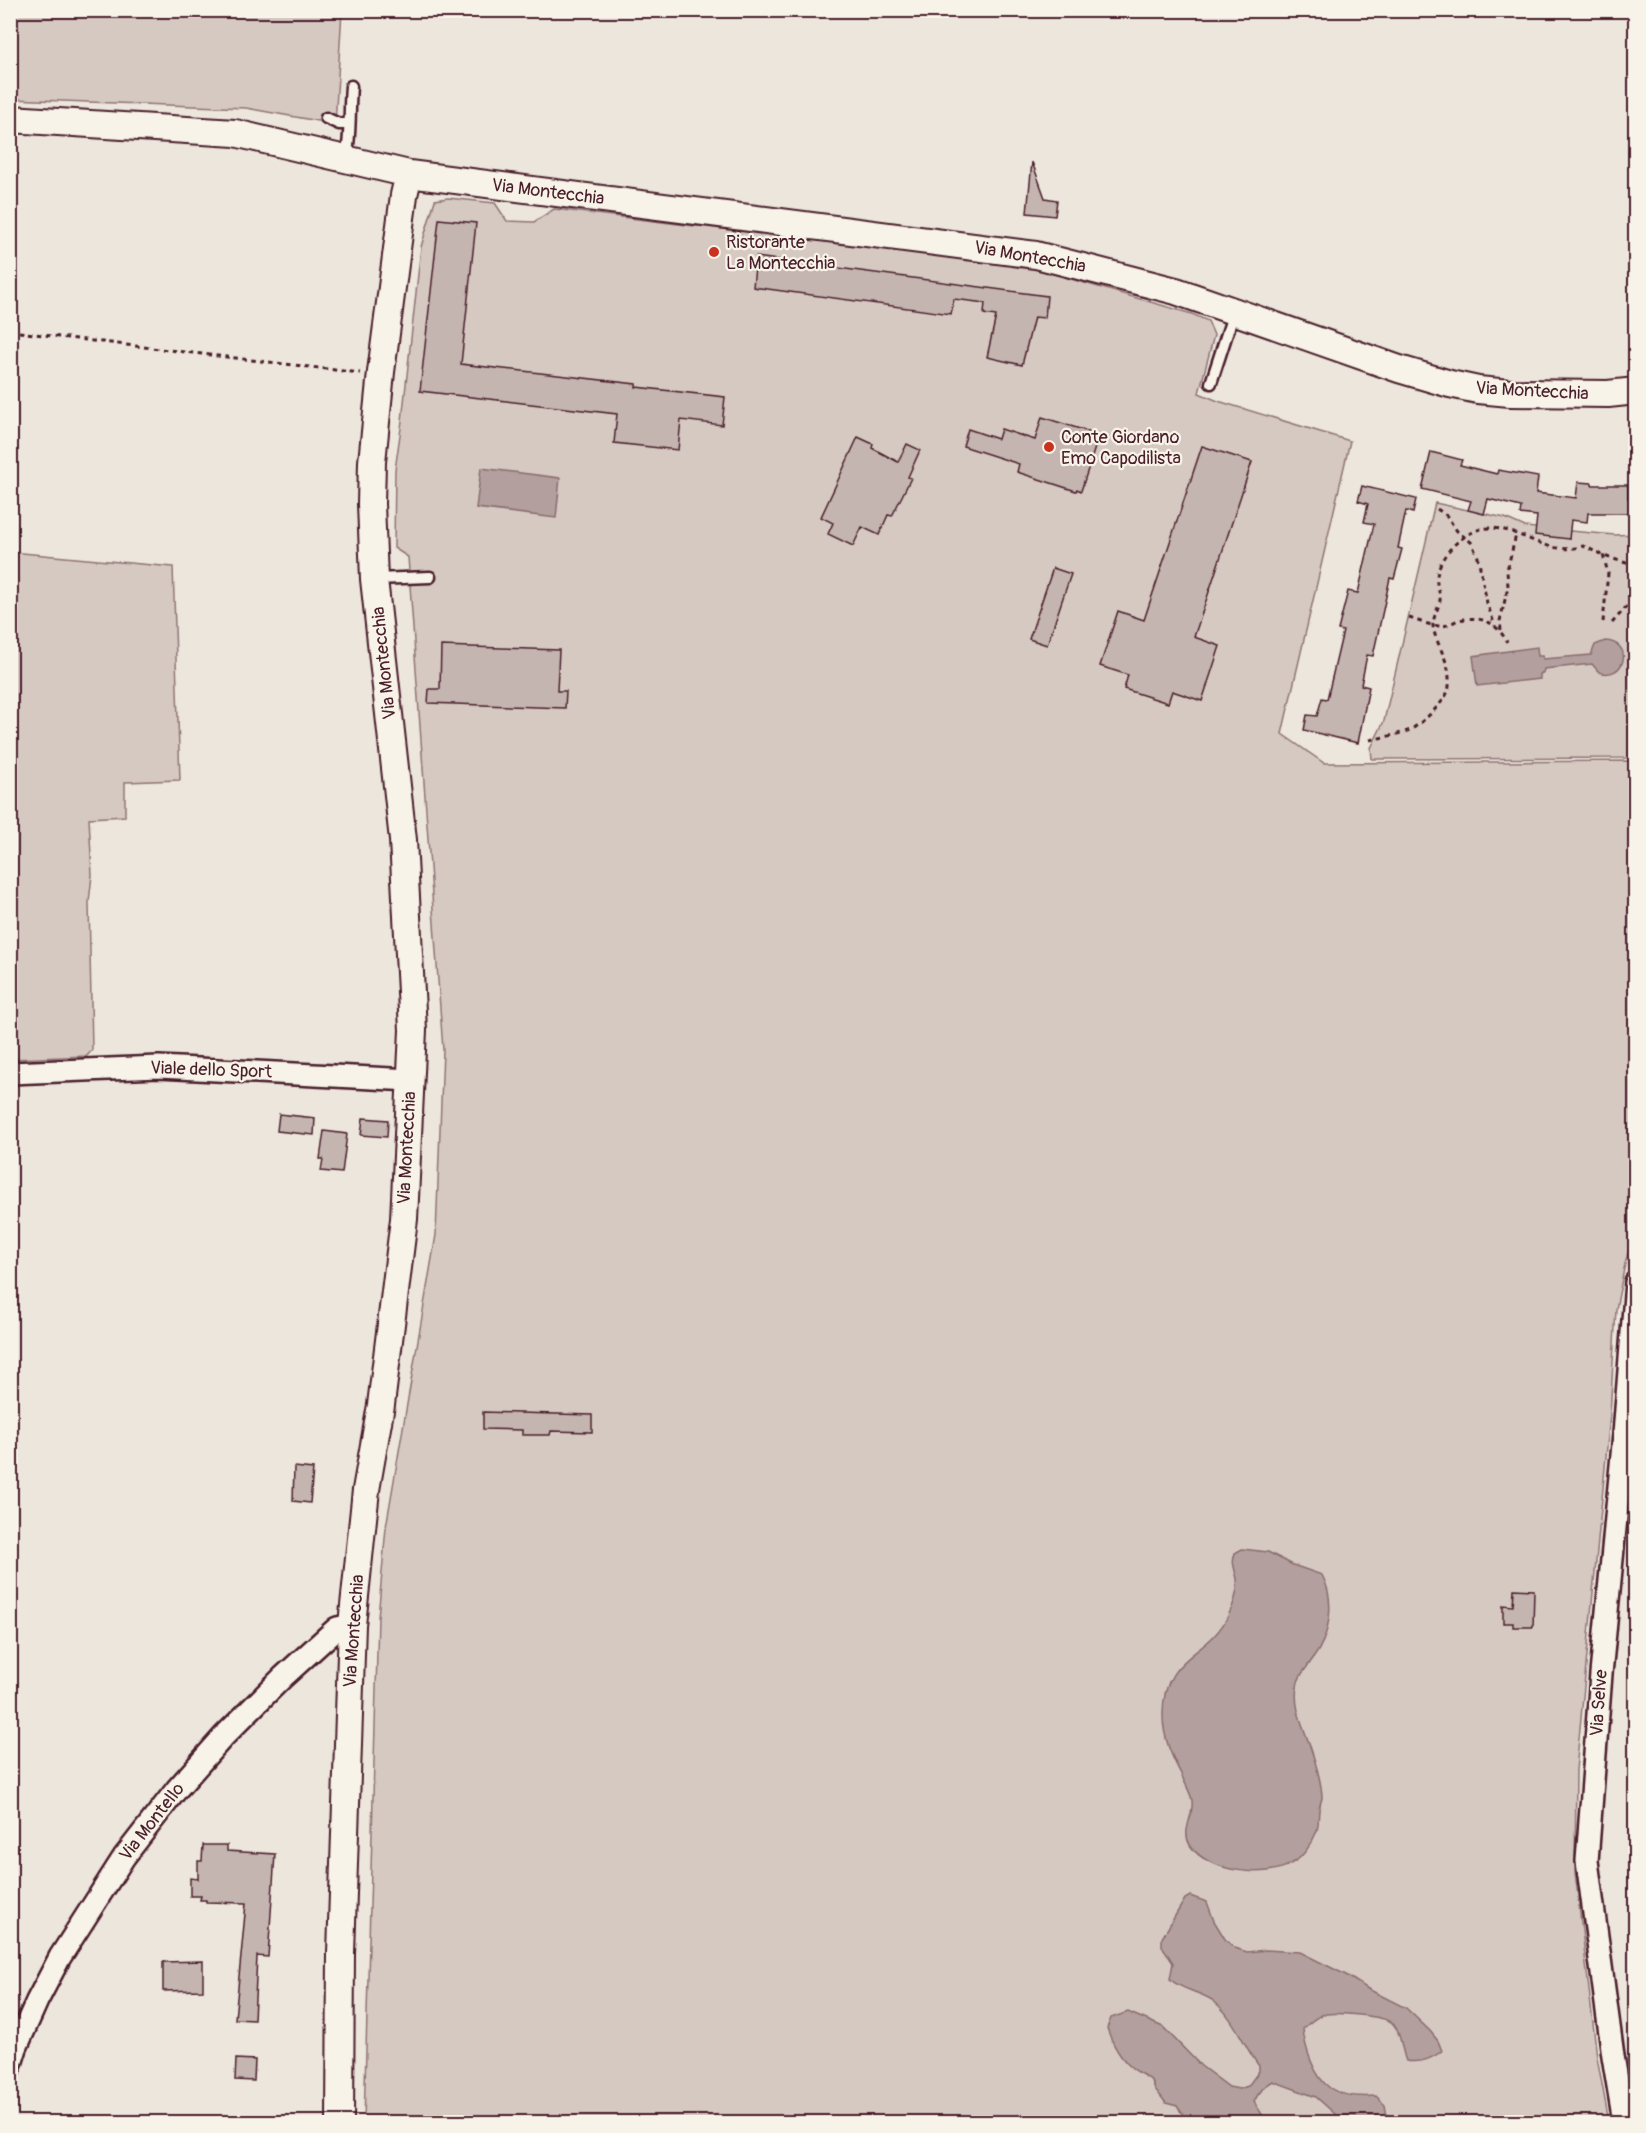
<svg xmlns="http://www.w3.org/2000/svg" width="1646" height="2133" font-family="Pangolin,sans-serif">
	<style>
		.green { fill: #d5c9c2; stroke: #907476; stroke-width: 1.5 }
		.water { fill: #b39f9d; stroke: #896c6f; stroke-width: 1.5 }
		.building { fill: #c4b5b0; stroke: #4a1f2b; stroke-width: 1.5 }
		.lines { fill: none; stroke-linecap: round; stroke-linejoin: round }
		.service-casing { stroke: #4a1f2b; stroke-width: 15 }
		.minor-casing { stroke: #4a1f2b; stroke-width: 26 }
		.tertiary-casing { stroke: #4a1f2b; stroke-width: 30 }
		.path { stroke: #4a1f2b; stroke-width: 3; stroke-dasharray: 4.5 4.5; stroke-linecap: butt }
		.service { stroke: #f7f3e8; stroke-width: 10 }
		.minor { stroke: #f7f3e8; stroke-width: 21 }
		.tertiary { stroke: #f7f3e8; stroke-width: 26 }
		.poi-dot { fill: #c8321e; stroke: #f7f3e8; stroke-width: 2 }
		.labels { text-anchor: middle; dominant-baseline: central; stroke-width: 4.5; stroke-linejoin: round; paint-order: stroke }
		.street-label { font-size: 18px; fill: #4a1f2b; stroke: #f7f3e8 }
		.poi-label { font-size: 18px; fill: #4a1f2b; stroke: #f7f3e8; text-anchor: start }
	</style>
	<rect width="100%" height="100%" fill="#ece6dd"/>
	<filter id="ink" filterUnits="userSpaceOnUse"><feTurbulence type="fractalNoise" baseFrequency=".0167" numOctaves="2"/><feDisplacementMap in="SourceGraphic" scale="12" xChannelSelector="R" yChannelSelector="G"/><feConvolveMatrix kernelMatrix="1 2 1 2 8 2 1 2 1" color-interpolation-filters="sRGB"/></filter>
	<g filter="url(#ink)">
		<path class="green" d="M11,11H342L335,124L246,108L11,99Z
			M448,198L495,203L507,221L534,222L554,209L695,226L757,229L1005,260L1192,314L1208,321L1214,335L1199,393L1218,401L1350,441L1282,734L1324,763L1635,761V1228L1625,1264L1616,1309L1610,1415L1576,1770L1575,1872L1597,2057L1609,2122H364L378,1618L386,1527L436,1235L443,1050L408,557L394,548L395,470L402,421L421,247L435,200Z
			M1435,503L1505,518L1525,527L1615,535L1635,534V758L1372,759L1371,748L1384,721Z
			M11,552L173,567L180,780L125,782V816L89,818L92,875L89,902L92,1050L87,1056L11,1059Z"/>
		<path class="water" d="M481,468L560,478L556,518L476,508Z
			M1605,641C1635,642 1625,681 1599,672L1592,664L1544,669L1543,673L1540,674V679L1477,686L1473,656L1537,647L1538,656H1543V659L1591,655L1595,645Z
			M1242,1549L1268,1552L1293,1565L1322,1575C1336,1601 1330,1637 1312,1660C1306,1669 1298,1676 1297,1687C1293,1709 1305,1729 1311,1749C1315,1761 1322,1785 1322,1798C1321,1802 1319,1807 1319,1811C1318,1818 1319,1827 1316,1833C1312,1843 1303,1857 1294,1862C1269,1880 1206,1872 1190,1845C1181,1830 1194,1817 1192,1801C1191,1793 1185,1784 1182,1776C1172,1757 1163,1738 1163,1716C1162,1653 1209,1658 1229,1614C1234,1604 1238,1590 1237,1579C1235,1568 1231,1564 1235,1553Z
			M1190,1896L1207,1902L1214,1921L1225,1939L1235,1948L1247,1952L1266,1950L1300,1952L1346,1975L1368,1989L1406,2008L1430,2031L1438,2041L1442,2051C1430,2060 1420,2063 1406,2061C1401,2049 1401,2030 1391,2022C1383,2016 1331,2011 1322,2015C1314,2018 1309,2023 1303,2029C1305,2048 1314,2077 1330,2088C1343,2097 1362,2097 1376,2096L1385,2105L1388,2122H1344L1316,2097L1273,2081C1264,2086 1258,2093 1254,2102L1267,2122H1188L1177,2106L1166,2103L1155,2089L1152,2081C1146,2076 1138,2073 1132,2068C1120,2058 1112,2043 1107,2028L1111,2018L1128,2012L1163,2027L1201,2066L1229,2087L1239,2089L1248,2086L1259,2071V2066C1243,2045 1234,2016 1212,2000C1198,1991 1181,1990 1170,1979L1173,1963L1162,1946V1938L1185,1899Z"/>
		<path class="building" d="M1032,162L1045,198L1057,200L1055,216L1027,213Z
			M439,219L476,223L461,364L636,384V387L725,397L722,425L681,420L678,450L614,443L617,414L420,391Z
			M756,257L1047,296L1045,318L1034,317L1022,365L987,357L996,316L984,314L985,303L954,299L951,314L753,287Z
			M1042,417L1099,435L1081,491L1077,489L1076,491L1017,472L1019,464L963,446L968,429L998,439L1001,429L1035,440Z
			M858,437L873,444L872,448L898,462L907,444L920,450L908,477L911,478L892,516L888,515L879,535L862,527L853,546L828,534L833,523L821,517Z
			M1202,446L1252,462L1194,637L1220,646L1202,701L1172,691L1168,703L1124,689L1128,675L1100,666L1118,611L1144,620Z
			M1431,452L1462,460L1460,465L1497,474L1498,470L1538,477L1536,493L1576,498L1578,482L1592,483V485H1628V498H1635V513H1588L1587,522L1571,520L1569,539L1535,535L1537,516L1520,514L1521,507L1488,499L1484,514L1468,510L1471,501L1422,489Z
			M1362,486L1416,499L1413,513L1406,511L1398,548L1402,549L1394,579L1390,578L1373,656L1367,655L1361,685L1369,687L1358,743L1304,730L1307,715L1317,716L1322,698L1327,699L1343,631L1338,630L1348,591L1358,593L1374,524L1364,522L1368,504L1358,501Z
			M1053,568L1071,574L1047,645L1029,639Z
			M441,646L559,650L557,691H566L565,708L428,703L429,689H440Z
			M279,1114L315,1118L314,1135L277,1131Z
			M363,1118L388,1120L387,1137L361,1135Z
			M324,1131L347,1134L342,1173L321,1171L323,1159H320Z
			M483,1412L592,1415V1432L551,1431L550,1435H522V1430L483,1429Z
			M294,1467L313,1469L310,1503L293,1501Z
			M1514,1589L1534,1590L1533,1627H1513V1623H1503V1605L1513,1606Z
			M203,1845H227V1851L275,1854L268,1957L257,1956L254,2020L235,2019L246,1903L206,1902V1900H200L201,1896H190V1878L198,1879V1861H202Z
			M203,1961V1990L163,1991V1962Z
			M236,2059L255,2060L254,2081L235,2080Z"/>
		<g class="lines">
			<g class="service-casing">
				<path id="service" d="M326,118L339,124H348
					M346,158C351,137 349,109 351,86
					M1211,383L1234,312
					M375,579L430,577"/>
			</g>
			<g class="minor-casing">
				<path id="minor" d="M10,1073L159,1067L411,1080
					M10,2067L16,2048L37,2001L60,1957L124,1857L177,1789L224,1736L283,1677L337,1628L352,1625
					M1624,2122L1613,2056L1587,1861L1601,1674L1624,1434L1636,1282"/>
			</g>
			<g class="tertiary-casing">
				<path id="tertiary" d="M10,119L235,133L409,174L1036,255L1176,291L1399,369L1450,384L1478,390L1510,393L1608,394L1636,391
					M340,2122L341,1953L352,1625L366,1490L381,1405L404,1219L413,1030L403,840L374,579L371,504L372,462L381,372L404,195L409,174"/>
			</g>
			<path class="path" d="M10,331L360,373
				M1437,509L1446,515L1457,531L1471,542L1478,557L1487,603L1495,626
				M1409,618C1419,621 1430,626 1441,626C1448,626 1453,622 1459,620C1482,615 1497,623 1507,642
				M1603,622L1608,573L1603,555
				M1612,623L1636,596
				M1501,630L1500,621L1508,587L1507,570L1516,535
				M1370,740C1383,737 1398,735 1410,730C1421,724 1444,703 1448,691C1450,686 1449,675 1448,669C1445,655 1434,638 1433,626C1432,619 1439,608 1440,600C1441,594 1437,589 1437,583C1435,562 1453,542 1471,533C1507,513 1541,560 1583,546L1607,557L1636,566"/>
			<use href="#service" class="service"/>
			<use href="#minor" class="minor"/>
			<use href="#tertiary" class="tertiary"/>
		</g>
	</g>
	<g class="poi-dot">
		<circle cx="714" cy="252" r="6"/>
		<circle cx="1049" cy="447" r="6"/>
	</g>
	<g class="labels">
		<g class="street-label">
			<text transform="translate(548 192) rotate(7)">Via Montecchia</text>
			<text transform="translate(1030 257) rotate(10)">Via Montecchia</text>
			<text transform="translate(1532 391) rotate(3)">Via Montecchia</text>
			<text transform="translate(384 663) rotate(-96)">Via Montecchia</text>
			<text transform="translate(211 1070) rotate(2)">Viale dello Sport</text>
			<text transform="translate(407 1148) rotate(-87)">Via Montecchia</text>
			<text transform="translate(354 1631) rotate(-86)">Via Montecchia</text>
			<text transform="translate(1599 1703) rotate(-86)">Via Selve</text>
			<text transform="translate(152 1822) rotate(-52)">Via Montello</text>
		</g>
		<g class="poi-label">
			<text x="726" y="242">Ristorante<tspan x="726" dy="21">La Montecchia</tspan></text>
			<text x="1061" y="437">Conte Giordano<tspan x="1061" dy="21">Emo Capodilista</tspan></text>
		</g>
	</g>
	<rect width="1646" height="2133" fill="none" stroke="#f7f3e8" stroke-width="36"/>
	<rect x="18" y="18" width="1610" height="2097" fill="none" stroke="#4a1f2b" stroke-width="2" filter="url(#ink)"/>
</svg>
